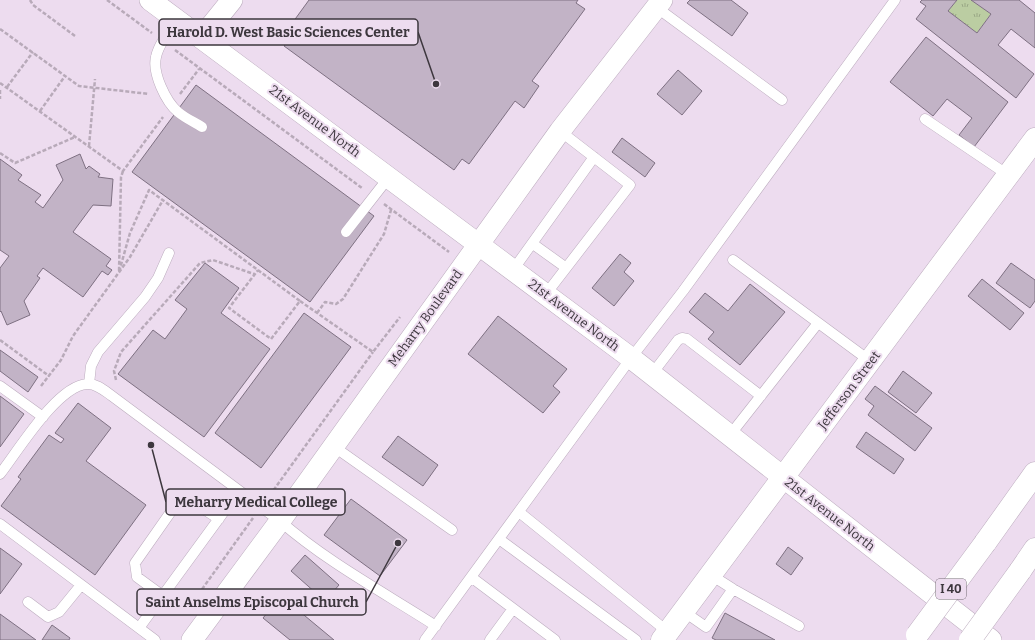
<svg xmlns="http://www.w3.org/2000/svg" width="1035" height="640" font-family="Bitter,serif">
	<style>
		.grass { fill: url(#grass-tufts) }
		.building { fill: #c2b3c6; stroke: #7e7082 }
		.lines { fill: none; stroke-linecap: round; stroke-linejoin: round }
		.service-casing { stroke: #bcacbe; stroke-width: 11 }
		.minor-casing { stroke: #bcacbe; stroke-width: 22 }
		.secondary-casing { stroke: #bcacbe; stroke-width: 23 }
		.motorway-casing { stroke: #bcacbe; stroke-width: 23 }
		.path { stroke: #b8aab9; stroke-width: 2.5; stroke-dasharray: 4 2; stroke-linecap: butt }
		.service { stroke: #fff; stroke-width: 10 }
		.minor { stroke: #fff; stroke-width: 21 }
		.secondary { stroke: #fff; stroke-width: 22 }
		.motorway { stroke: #fff; stroke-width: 22 }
		.motorway-bridge-casing { stroke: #bcacbe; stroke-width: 23; stroke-linecap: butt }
		.motorway-bridge { stroke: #fff; stroke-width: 22 }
		.labels { text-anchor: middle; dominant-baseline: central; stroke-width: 4; stroke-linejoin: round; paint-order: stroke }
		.shield { fill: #eddcef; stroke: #726873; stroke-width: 1 }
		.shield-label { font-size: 12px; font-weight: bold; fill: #3d373e }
		.street-label { font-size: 13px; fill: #3d373e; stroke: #eddcef }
		.leader { fill: none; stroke: #3d373e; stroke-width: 1.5 }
		.callout-dot { fill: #3d373e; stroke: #eddcef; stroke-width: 1.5 }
		.callout { fill: #eddcef; stroke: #3d373e; stroke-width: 1.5 }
		.callout-label { font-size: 14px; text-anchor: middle; font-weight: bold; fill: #3d373e }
	</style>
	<defs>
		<pattern id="grass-tufts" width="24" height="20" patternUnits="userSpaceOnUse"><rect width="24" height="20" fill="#bbcda2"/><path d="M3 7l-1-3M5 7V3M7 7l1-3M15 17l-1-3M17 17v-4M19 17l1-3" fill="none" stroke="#99a785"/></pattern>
	</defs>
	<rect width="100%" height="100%" fill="#eddcef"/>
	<path class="grass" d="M957,0H971L991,14L977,33L948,11Z"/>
	<path class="building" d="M309,0H578L576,3L585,9L532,81L539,86L524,108L515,101L469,164L462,159L454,170L284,46L291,37L285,33Z
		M690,0H731L748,13L732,36L687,3Z
		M922,0H957L948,11L977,33L991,14L971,0H1019L1035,13V48L1011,29L998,45L1034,74L1016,98L916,19L926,6L920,2Z
		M926,37L1008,102L974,147L959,135L972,118L947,99L933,116L890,82Z
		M678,70L702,91L682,115L657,94Z
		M196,85L374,216L310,302L132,172Z
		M622,138L655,163L645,177L612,152Z
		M80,154L86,169L89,166L100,174L98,177L113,179L111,206L93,205L73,232L111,259L106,266L112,270L108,275L102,271L83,297L43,268L37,276L40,278L24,301L30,315L7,325L1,311L0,312V268L9,256L0,250V159L22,175L18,180L41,195L35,202L43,208L63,180L56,165Z
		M620,254L631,263L624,272L634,281L614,306L592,288Z
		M205,263L239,288L221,313L270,349L204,437L118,374L153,330L165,339L187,309L175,300Z
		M1011,263L1035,280V301L1030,308L996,283Z
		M982,279L1024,313L1010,330L968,296Z
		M750,284L785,312L740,365L708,339L714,332L689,312L705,293L728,311Z
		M304,313L351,347L261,468L215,433Z
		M498,316L567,369L553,386L560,392L543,413L468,354Z
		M0,350L38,377L28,392L0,371Z
		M903,371L932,393L916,413L888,392Z
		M875,386L932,428L915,451L868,415L874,406L865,399Z
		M0,396L24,414L0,447Z
		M78,403L111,428L86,461L146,505L95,575L1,506L21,479L18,477L49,435L61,443L64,439L55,433Z
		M866,432L904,459L894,474L856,447Z
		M398,436L438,465L423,486L382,457Z
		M351,499L407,540L380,576L324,535Z
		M788,547L803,558L791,575L776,564Z
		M0,548L22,564L0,594Z
		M305,555L339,585L325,601L291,571Z
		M281,596L334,640H290L263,618Z
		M725,613L775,640H716L712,638Z
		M0,614L36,640H0Z
		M52,625L70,638L69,640H42Z"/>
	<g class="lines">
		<g class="service-casing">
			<path id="service" d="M656,7L782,100
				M178,20C170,31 159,43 156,57C152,73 166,102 178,112C185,118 194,122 202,127
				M925,119L1008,175
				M346,232L389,177
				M533,244L565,267
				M733,260L870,361
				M513,270L594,157
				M546,294L630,185L560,131
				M652,374L678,340L682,338L687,339L761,396
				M89,384L91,366L98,352L145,297L158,278L169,253
				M0,386L43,417
				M730,435L818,323
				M333,446L452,530
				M0,474C18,451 57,386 87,384C96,383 105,391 112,396L280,521C327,562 383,592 436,626
				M519,512L668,632
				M0,524L155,640
				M499,539L636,640
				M711,575L733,589
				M471,577L555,640
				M163,596L137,577L135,563L177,503L188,499L219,519
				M28,602L48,617L59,612L81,585
				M683,611L706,627L733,589L799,626
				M139,628L239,491
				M425,640L631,358L683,291L895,0
				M490,640L512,610"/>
		</g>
		<g class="minor-casing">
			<path id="minor" d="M150,0L631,358L991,640
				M202,37L232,0
				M192,640L280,521L560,131L662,0"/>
		</g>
		<g class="secondary-casing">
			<path id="secondary" d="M662,640L1035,139"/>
		</g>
		<g class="motorway-casing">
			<path id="motorway" d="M985,543L1035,473
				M1020,571L1035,549"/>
		</g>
		<path class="path" d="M30,0L33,5L75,36
			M107,0L152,33
			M0,29L79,86L149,94
			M175,50L362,188
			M0,83L123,171L163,117
			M7,87L33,52
			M0,90V99
			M180,94L199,69
			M40,111L65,76
			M89,146L95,79
			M0,153L15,163L75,137
			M123,171L121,177L119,272L130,233L149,190L300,301L271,339L229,308L258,270
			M384,204L449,252
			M300,301L373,352L400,317
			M317,313L325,302L336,304L343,299L384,234L391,210
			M0,340L49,376
			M116,380L114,371L121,352L200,263L213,260L254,274
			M41,386L61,360L73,336L130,257L163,200
			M270,495L373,352
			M195,599L253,518"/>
		<use href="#service" class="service"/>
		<use href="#minor" class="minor"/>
		<use href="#secondary" class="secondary"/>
		<use href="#motorway" class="motorway"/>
		<g class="motorway-bridge-casing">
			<path id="motorway-bridge" d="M917,635L985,543
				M970,640L1020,571"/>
		</g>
		<use href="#motorway-bridge" class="motorway-bridge"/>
	</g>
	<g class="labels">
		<rect class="shield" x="936" y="579" width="30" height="20" rx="3"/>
		<g class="shield-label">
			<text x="951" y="589">I 40</text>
		</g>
		<g class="street-label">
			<text transform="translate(315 121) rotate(37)">21st Avenue North</text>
			<text transform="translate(574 315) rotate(37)">21st Avenue North</text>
			<text transform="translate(425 318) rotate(-54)">Meharry Boulevard</text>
			<text transform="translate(849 390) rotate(-53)">Jefferson Street</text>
			<text transform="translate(830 514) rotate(38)">21st Avenue North</text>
		</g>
	</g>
	<path class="leader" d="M436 84L418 32M151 445L166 502M398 543L366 602"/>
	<g class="callout-dot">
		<circle cx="436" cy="84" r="4"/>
		<circle cx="151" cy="445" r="4"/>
		<circle cx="398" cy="543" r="4"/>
	</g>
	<g class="callout">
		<rect x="159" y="19" width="259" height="26" rx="4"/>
		<rect x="166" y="489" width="179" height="26" rx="4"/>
		<rect x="137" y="589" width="229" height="26" rx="4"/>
	</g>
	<g class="callout-label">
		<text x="288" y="37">Harold D. West Basic Sciences Center</text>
		<text x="256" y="507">Meharry Medical College</text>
		<text x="252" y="607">Saint Anselms Episcopal Church</text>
	</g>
</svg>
